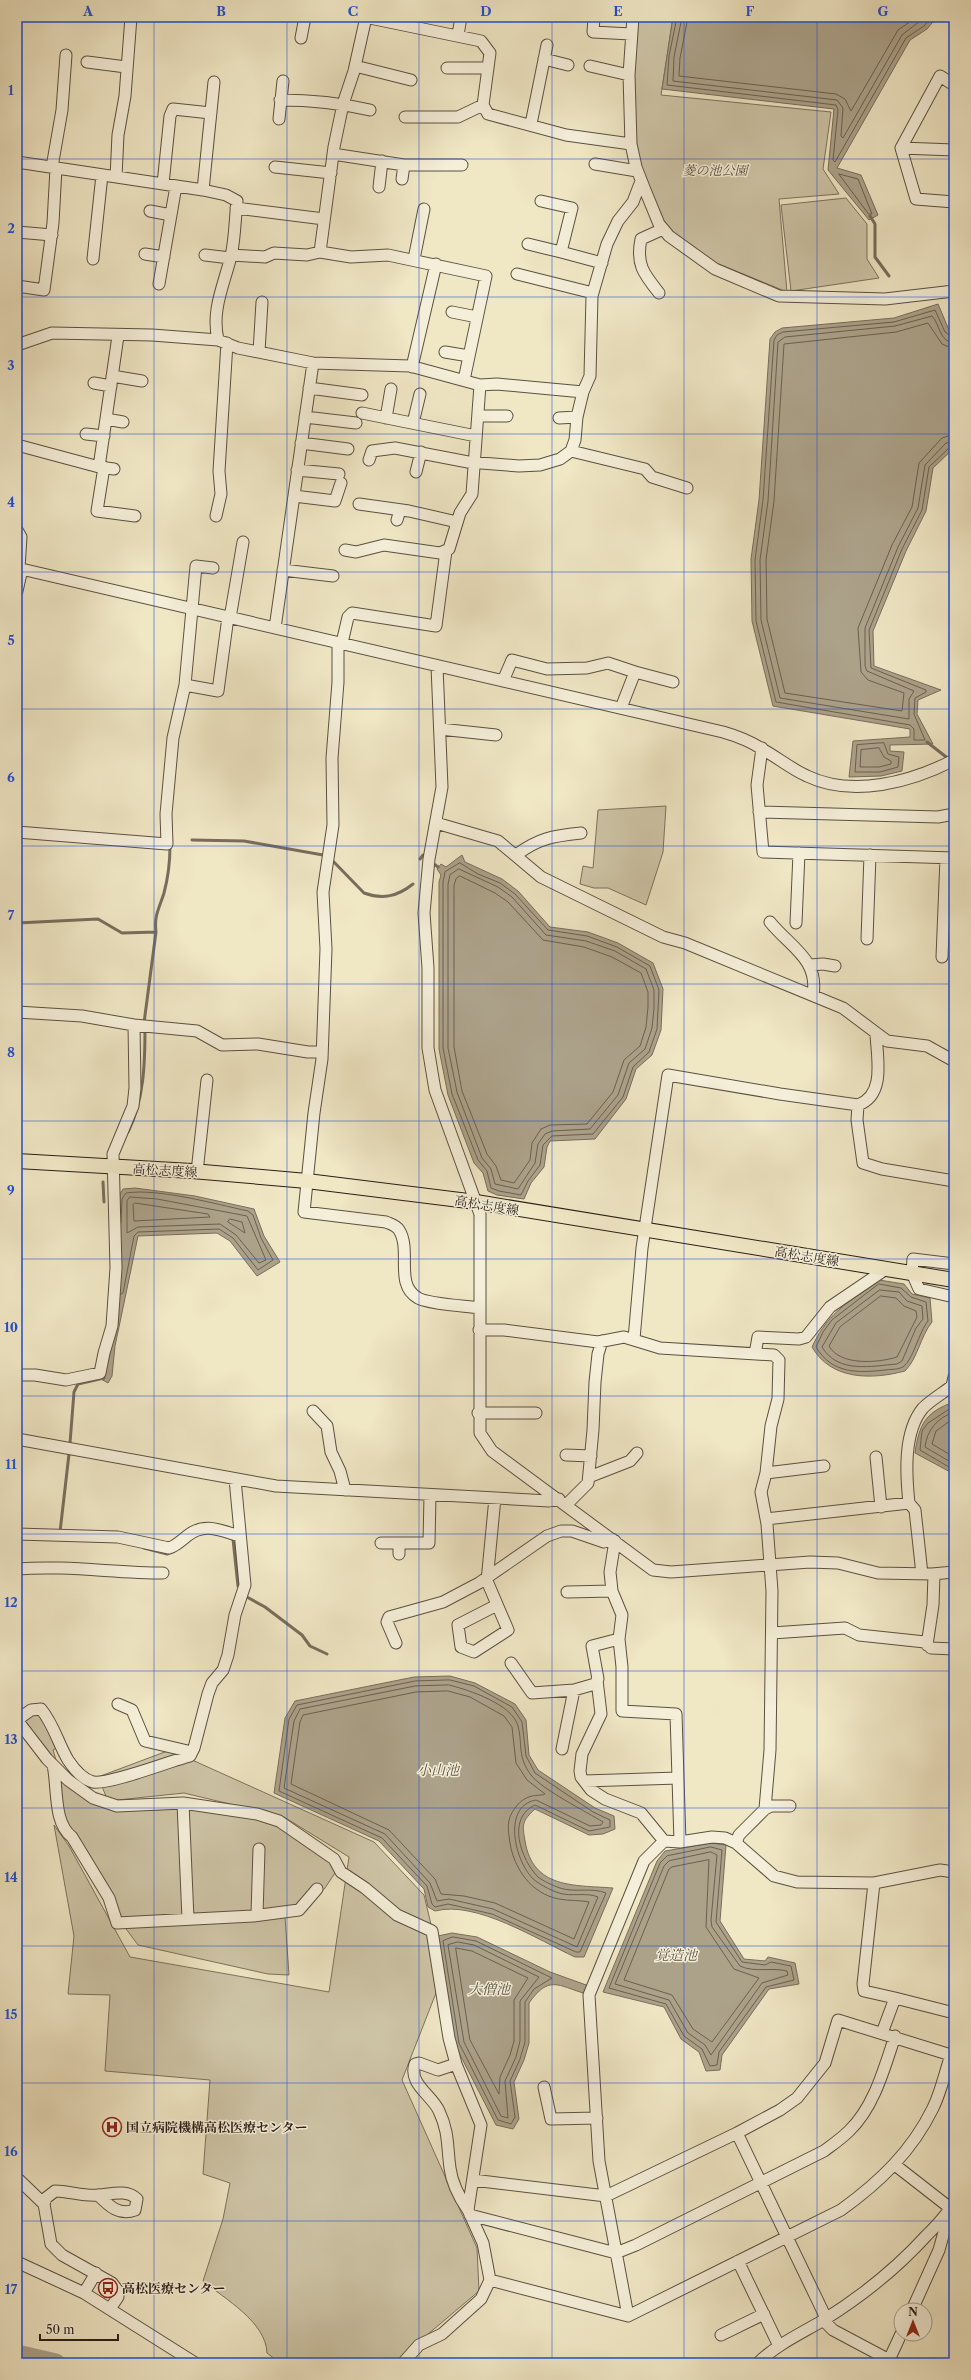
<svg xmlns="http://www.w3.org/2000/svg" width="971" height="2380" font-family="'Libre Caslon Text','Noto Serif JP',serif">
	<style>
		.green { fill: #cec5a7; stroke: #7c715e }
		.water { fill: #aca28a; stroke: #786d5c }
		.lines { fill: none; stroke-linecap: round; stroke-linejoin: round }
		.shore { stroke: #6a6050; stroke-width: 1 }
		.stream { stroke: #786d5c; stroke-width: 3 }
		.river { stroke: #aca28a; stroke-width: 19 }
		.minor-casing { stroke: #5b5042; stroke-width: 13 }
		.major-casing { stroke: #291d16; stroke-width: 16 }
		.minor { stroke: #f5efd9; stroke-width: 11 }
		.major { stroke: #f0e7c5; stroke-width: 14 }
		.grid { fill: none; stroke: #1d4ed8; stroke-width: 1; stroke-opacity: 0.55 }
		.labels { text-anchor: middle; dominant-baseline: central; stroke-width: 3; stroke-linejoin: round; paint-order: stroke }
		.park-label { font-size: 13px; font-style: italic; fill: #5b4f42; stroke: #f5efd9 }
		.street-label { font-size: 13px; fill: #291d16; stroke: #f5efd9 }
		.poi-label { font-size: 13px; font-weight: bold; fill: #291d16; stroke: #f5efd9; text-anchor: start }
		.water-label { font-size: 14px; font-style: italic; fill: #5d5244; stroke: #f5efd9 }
		.neatline { fill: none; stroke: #1d4ed8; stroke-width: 1.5 }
		.grid-label { font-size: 13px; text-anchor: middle; font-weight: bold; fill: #1d4ed8 }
	</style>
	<rect width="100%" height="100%" fill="#f0e7c5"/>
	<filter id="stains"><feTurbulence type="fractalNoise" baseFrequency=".005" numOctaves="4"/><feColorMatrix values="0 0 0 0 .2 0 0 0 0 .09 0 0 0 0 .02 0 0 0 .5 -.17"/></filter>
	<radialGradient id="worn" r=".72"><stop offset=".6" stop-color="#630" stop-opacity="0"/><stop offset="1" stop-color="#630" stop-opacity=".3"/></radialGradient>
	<path class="green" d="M638,17H673L661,95L831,112L823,169L839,194L779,199L787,292L704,258L662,222L639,166L634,133L633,89Z
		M846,198L867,224V259L879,278L791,291L781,205Z
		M666,806L663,852L646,905L608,888H594L580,884L583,866L593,868L598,810Z
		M42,1712L58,1747L53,1750L63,1783L116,1810H159L185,1807L277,1822L339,1867L325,1888L305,1910L285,1917L289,1975L268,1974L138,1945L118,1918L63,1821L61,1784L22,1719Z
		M170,1750L374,1842L424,1895L443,1975L402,2080L477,2248L479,2291L421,2340L399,2363H280L267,2353C266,2322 225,2299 203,2281L223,2219L230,2183L203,2174L210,2080L105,2071L110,1995L68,1994L74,1936L54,1825L69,1846L130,1957L329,1992L349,1857L284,1817L184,1793L108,1801L98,1777Z"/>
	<path class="water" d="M673,17H937L927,29L910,40L837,168L861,175L878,215L869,220L828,170L834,109L662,89Z
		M938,304L949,330L954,335V448L933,468L926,511L906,551L873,631L874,666L941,690L918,700L917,714L933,744L890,745V751L904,752L902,771L881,776L849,777L853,741L910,737V729L773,706L752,621L751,559L759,500L770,339L775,332L782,328L894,318Z
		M462,855L465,862L502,879L518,891L550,927L588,932L618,943L653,963L663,989L661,1030L652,1055L636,1069L626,1099L595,1139L550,1141L547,1147L544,1167L531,1183L524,1199L497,1195L488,1191L483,1173L474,1163L448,1095L439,1049V882L441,875L437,869L441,864L446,867Z
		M135,1188L195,1196L254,1209L264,1236L280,1262L257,1276L230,1241L217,1233L138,1236L115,1346L112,1376L108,1383L101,1379L106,1353L118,1198L123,1189Z
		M879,1280L904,1284L912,1294L930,1298L932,1322C920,1337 918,1358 905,1371C871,1380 831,1380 812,1347C825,1319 839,1308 864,1291C870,1287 872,1283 879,1280Z
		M954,1402V1474L915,1453C919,1425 925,1412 954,1402Z
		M450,1676L475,1683L515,1704L526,1720L529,1755L538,1770L595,1808L614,1816L615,1829L603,1834L589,1835L535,1809C522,1821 522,1824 525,1841C533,1889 574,1885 613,1888L584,1957H575C538,1940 476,1900 435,1911L428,1907L424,1889L379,1841L274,1793L285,1718L295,1701L414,1677Z
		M711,1843L726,1845L720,1921L744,1959L765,1961L768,1957L795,1963L799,1984L769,1989L722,2055L720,2070L706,2071L699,2052L681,2039L664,2007L603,1992L657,1861L665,1851Z
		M452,1933L477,1937L550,1972L589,1986L586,1994C557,1985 549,1975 529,2003V2043L524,2060L514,2082L519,2119L513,2129L496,2125L455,2045L438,1936Z"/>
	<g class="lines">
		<path class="shore" d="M677,17L669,56L667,85L836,105L838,110L833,160L835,162L906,38L924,26L932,17
			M682,17L674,57L673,81L837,100L843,108L841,136L843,138L902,35L925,17
			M688,17L680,58L679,76L836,94L845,99L851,111L898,30L917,17
			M839,174L858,179L872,214H869Z
			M954,338L945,332L935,310L894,322L783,332L777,335L774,340L763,500L755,560L756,621L776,702L910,725L914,729V740H925L914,714L915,698L926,692V690L871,668L869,630L902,549L922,510L929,467L950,447L954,446
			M954,343C939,342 940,324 932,316L895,326L785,337L778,342L768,501L760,560L761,620L780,698L909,719V699L914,691L867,671L865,666V628L898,547L918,508L925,465L946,443L954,441
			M954,349L942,344L928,323L896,332L784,344L774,501L766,560L767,619L785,693L902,711L904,693L868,680L861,672L858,628L892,545L912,507L919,463L942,438L954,434
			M884,743L888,754L899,757L898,767L880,772H855L857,745Z
			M879,748L884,757L891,761V764L879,767H860L861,750Z
			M460,863L478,874L500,883L515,894L548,930L587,936L617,947L650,966L659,990L657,1029L649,1052L633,1067L623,1097L593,1134L552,1136L543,1145L540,1165L528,1181L521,1195L499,1191L491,1188L487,1171L478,1160L452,1094L443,1048V882L445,872Z
			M459,869L498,887L512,897L546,935L586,941L615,951L646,969L654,990V1008L652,1028L645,1049L629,1063L618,1095L590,1129L552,1131L545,1134L538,1144L535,1163L518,1189L495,1184L491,1169L482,1158L457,1092L448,1048V884L450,875Z
			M460,876L495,893L508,902L543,940L584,947L612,957L641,973L648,992V1007L646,1027L640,1046L624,1060L613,1092L587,1124L550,1125L541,1129L532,1143L530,1160L514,1183L501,1180L496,1166L487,1154L462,1091L454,1047V885L456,879Z
			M130,1197L157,1199L247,1216L266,1260L259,1263L236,1235L220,1224L138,1227L127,1233V1201Z
			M135,1203L208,1214L210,1217L134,1221L133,1205Z
			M230,1219L242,1222L245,1233L228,1222Z
			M879,1284L901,1288L911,1297L926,1302L928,1321C919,1332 913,1360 903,1367C898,1370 890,1369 885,1370C858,1373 832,1374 816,1347L823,1332L832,1320Z
			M880,1290L899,1292L907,1301L922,1306L923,1319L916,1328L902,1361L897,1364C872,1366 838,1374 822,1347L836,1323Z
			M121,1294L123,1293L134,1236L138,1232L219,1229L233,1238L258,1270L273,1260L261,1238L253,1215L248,1211C215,1204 159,1188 126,1193L122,1199L121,1223
			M881,1296L896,1298L904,1306L916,1311L917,1317L897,1357C878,1363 840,1366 829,1346L840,1327Z
			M954,1406L928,1423L922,1431L920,1450L954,1470
			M954,1412C937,1418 927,1430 925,1447L954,1464
			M954,1418L936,1431L932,1444L954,1457
			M450,1680L474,1686L512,1707L522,1722L526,1756L535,1773L593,1812L610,1820V1827L589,1831L535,1805C506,1818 521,1860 538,1877C543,1881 554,1886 560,1888C574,1893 592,1887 606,1893L580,1952H576L492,1914L448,1904L435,1907L432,1904L427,1886L382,1838L279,1791L289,1719L297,1705L415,1681Z
			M449,1685C469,1690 512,1704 518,1726C523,1746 517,1756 531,1775C541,1789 587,1812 603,1822L601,1825L590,1826L536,1800C500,1806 516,1868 537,1882C543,1886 552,1891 559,1893C571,1897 587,1892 598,1897L577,1947L493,1909L449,1899L437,1901L430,1883L385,1834L284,1788L294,1721L300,1709L415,1686Z
			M448,1691L470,1697L504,1716L512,1727L516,1763L527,1780L545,1794C542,1797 527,1791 515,1808C506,1820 508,1829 510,1843C514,1868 531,1894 559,1899C569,1901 580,1900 589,1902L574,1939L495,1903L464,1896L441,1894L435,1879L389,1830L291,1784L300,1722L303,1715L416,1692Z
			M711,1847L722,1850L716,1922L742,1962L765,1965L771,1962L791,1966L794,1980L766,1987L719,2052L717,2065L710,2066L702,2049L684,2036L666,2004L609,1988L660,1863L667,1856Z
			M711,1852L717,1855L711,1920L712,1927L740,1966C755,1973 771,1967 787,1971L788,1975L762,1983L711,2055L705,2045L688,2033L669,2000L615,1984L664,1866L669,1861Z
			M709,1860L706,1927L734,1969L759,1978L712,2042L693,2029L672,1995L624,1980L669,1869L672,1867Z
			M453,1937L476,1941L552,1978L534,1989L525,2002V2042L520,2059L510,2081L515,2117L511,2124L498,2120L459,2043L443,1941Z
			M458,1942L474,1945L539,1977L520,2001V2041L516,2057L505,2081L508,2118L501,2116L464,2042L448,1945Z
			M456,1948L472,1951L528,1978L514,2000V2041L510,2055L500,2077L499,2094L470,2040Z"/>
		<path class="stream" d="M870,216L875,224V257L889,276
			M927,742L950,760
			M192,840L244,841L323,855
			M331,859L364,893C383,900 398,896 413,884
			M420,859L423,855
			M434,864L438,867
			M17,923L98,919L122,933L156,932L144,1023
			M156,932C154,915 159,909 164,893C168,878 170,862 170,846
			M128,1132C144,1100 145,1064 145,1028
			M103,1182L104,1202
			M70,1443L74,1392L78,1384L104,1378
			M60,1532L69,1454
			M233,1539L238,1586
			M144,1548L167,1554L174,1551
			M245,1596L265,1607L302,1635L310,1646L327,1654"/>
		<path class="river" d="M17,2354L56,2363"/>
		<g class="minor-casing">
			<path id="minor" d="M365,17L481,41L490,53L483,105L488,114L566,135L631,144
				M594,17L593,32L631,34
				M633,17L629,75L631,144L636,167L645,190L659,224L669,236L715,269L779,296L885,299L954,291
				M458,35L461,17
				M301,38L305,17
				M544,59L568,65
				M87,62L126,67
				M355,66L411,80
				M590,66L629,75
				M447,68H488
				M954,85L940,76L901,148L954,150
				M280,100C311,100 340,103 370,110
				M405,117H458L483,105
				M279,119L283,81
				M531,124L547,45
				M901,148L916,199L954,202
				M333,154L404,165H462
				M17,162L203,190L226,195L237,201C235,219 235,239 231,256C224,285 211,310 218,340
				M595,164L637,171
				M52,167L62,110L66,55
				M275,167L331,173
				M116,177L118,135L125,96L131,17
				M402,179L404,165
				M163,184L170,116L173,109L211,113
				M379,187L382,161
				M203,190L214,82
				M541,201L572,208L561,252L602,263
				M236,208L324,219
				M150,211L171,215
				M17,232L52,235
				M528,244L561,252
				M320,252L334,147L343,104L354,71L366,17
				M145,254L164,257
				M205,255L230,258
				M231,255L265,257L274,253L307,255L320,252L351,257L388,255L486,276L464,380
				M93,259L102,175
				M414,259L424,209
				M517,274L593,293
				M159,284L176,186
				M17,286L44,290L53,223L56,168
				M659,293C643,273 636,264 641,239L663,229
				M452,312L477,317
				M17,345L52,333L152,335L218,340L238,348L313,363L410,366L480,385L497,384L583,392
				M259,352L262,302
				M445,352L469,356
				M412,367L436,264
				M112,376L142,381
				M94,383L111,386
				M309,388L362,395
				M362,413L476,436
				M479,416H507
				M305,417L356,423
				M386,418L391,389
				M559,418L577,417
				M106,419L123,422
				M413,423L420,394
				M86,434L104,436
				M301,443L348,449
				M17,445L99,467L114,469
				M571,451L645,469L652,477L687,488
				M369,460L372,451L395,448L468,462L519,466L540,465L560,459L571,451L575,440L577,417L583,392L590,376L592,296L607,244L618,221L633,202L641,181
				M99,467L118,336
				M104,467L97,511L135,516
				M297,470L339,474
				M416,472L421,452
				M294,496L335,501L341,483
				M359,504L409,511L457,522
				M216,516L221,494L219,471L227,343
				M397,520L400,510
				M17,530L21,537L19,568
				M345,550L356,552L384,545L440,553L449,549L460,513L472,494L480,385
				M17,568L723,732C737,736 750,741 762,749C777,757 791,769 807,776C853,798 911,782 954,760
				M283,570L333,576
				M17,591L22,569
				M230,618L243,542
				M275,628L313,363
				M338,643V682L332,758L333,825L323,892L326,949L322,1059L314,1113L304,1212L386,1222C390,1224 396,1225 399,1230C412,1250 394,1285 418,1298C428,1304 466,1306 479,1308
				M342,643L348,617L352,613L436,626L446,551
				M437,666L442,787L429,859L424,913L428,968V1048L435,1090L480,1214V1433L492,1451L653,1570L671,1572L810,1562L838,1563L878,1573L932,1574L954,1572
				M503,681L512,660L547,669L587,668L608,663L635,672
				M185,685L218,691L228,617
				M621,708L635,672L673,682
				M440,729L496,735
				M762,748L757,785L763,852L954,858
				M759,812L938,817L954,814
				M436,823L498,841L541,877L663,937L685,943L843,1008L887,1041L927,1046L954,1061
				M17,832L167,844L166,814L173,738L185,685L196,566L213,568
				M516,855C539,838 553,836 581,833
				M770,922C790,947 819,959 813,995
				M796,923L799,853
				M867,939L870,855
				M942,957L946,858
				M810,965L823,964L835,966
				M17,1012L82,1016L134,1025L197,1031L222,1045L258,1044L308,1052H322
				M858,1105L857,1120L863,1163L882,1169L954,1181
				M197,1172L207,1080
				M954,1264L913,1259L912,1273L919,1289L954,1297
				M479,1330H504L598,1342L624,1337L660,1348L774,1355L779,1360L778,1399L771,1426L766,1473L761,1492L767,1524L772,1591L770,1750L765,1809L739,1835L736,1843
				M634,1339L642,1248L668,1075L780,1094L858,1105C886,1095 877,1058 876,1034
				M755,1354L758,1337L799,1339L806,1337L830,1307L886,1269
				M17,1375H35L66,1380L100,1373L104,1353L112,1326L116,1268L113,1154L133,1106L135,1088L134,1025
				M313,1411L327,1426L331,1452L340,1471L345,1490
				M478,1413H536
				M17,1439L276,1486L549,1501L559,1499
				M566,1455L591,1456
				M876,1457L881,1507
				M766,1473L824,1466
				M589,1477L630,1461L637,1453
				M495,1498L487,1581L508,1630L474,1652L461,1647L458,1625L497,1605
				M909,1503C906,1475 903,1432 923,1408C931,1400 943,1393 952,1386L954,1377
				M566,1505L588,1483L593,1430L595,1382L598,1354L602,1341
				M766,1519L909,1503L915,1510L922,1574
				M17,1534L118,1537L169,1548C176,1546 181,1541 187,1536C204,1522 220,1530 239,1536
				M615,1541L610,1572L612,1591L622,1615L619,1639L622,1667V1711L676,1714L680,1842
				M381,1543H429L430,1495
				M399,1543V1554
				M17,1569C66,1565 114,1573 163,1573
				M567,1592L612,1591
				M772,1633L845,1628L859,1635L925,1642L931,1648L954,1649
				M396,1643L387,1622L389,1617L443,1602L479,1583L547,1536L561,1531H572L604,1542L612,1539
				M927,1645L933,1605L934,1574
				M511,1663L532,1693L574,1690L595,1684L598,1679L592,1646L619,1639
				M597,1680L601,1714L582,1754L580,1771L581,1777L591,1790L605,1799L641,1813L664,1841
				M118,1704L132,1710L145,1741L192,1752
				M17,1720L47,1759L68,1780L93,1798L117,1806L183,1803L257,1814L279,1821L334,1859L341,1872L365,1888L397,1915L432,1931L449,2038L456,2064L481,2125L468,2210L483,2243L490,2280L481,2299L442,2334L419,2345L403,2363
				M17,1720L31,1710L41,1709C54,1725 58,1743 68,1760C74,1769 82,1779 93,1782C109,1785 170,1761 190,1756L194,1748L208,1694L212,1683L223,1670L228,1655L235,1615L245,1585L235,1479
				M562,1749L574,1690
				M53,1765C58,1788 53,1823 72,1837L109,1898L117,1923L253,1916L299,1910L317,1889
				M584,1781L678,1778
				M183,1803L188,1919
				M765,1809L771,1806H790
				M874,1883L863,1984L864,1991L895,1998L882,2033
				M257,1915L259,1849
				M895,1998L954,2013
				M456,2064L438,2070L419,2063L415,2064C408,2084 432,2095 439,2111C449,2132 447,2146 450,2168C452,2184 459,2197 468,2210
				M544,2087L551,2119L597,2118
				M737,2133L826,2318
				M895,2165L954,2211
				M17,2178L44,2204
				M473,2180L606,2196L737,2133L780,2110L797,2098L825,2063L838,2020L954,2056
				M98,2195C109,2206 119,2216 135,2210L137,2199C127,2189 111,2194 99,2195C85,2197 69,2191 55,2191L46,2198L44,2204L51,2244L62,2255L112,2283L118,2291V2297L110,2309
				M470,2215L616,2253L636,2245L824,2151C832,2145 841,2139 849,2131C874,2107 884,2069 895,2036
				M738,2261L779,2346
				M17,2262L84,2293L195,2363
				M490,2280L628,2316L841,2210C880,2182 912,2151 933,2108C941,2092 945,2072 951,2055
				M84,2293L96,2273
				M912,2310L939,2250L949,2214
				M628,2316L599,2161L589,1995L644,1861L664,1841L680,1842L712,1837L725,1838L736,1843L774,1876L797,1882L874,1883L940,1870L954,1872
				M823,2320L833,2330L895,2363
				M721,2335L764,2314
				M889,2360L901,2334
				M758,2363C776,2345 800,2334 822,2321C861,2297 896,2269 927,2235C937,2225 947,2215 954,2202"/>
		</g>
		<g class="major-casing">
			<path id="major" d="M17,1161L192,1171L307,1181L476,1202L954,1280"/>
		</g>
		<use href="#minor" class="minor"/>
		<use href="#major" class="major"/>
	</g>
	<path class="grid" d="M154,17V2363M287,17V2363M419,17V2363M552,17V2363M684,17V2363M817,17V2363M17,159H954M17,297H954M17,434H954M17,572H954M17,709H954M17,846H954M17,984H954M17,1121H954M17,1259H954M17,1396H954M17,1534H954M17,1671H954M17,1808H954M17,1946H954M17,2083H954M17,2221H954"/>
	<defs>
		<g id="hospital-ring" transform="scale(1)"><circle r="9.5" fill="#f5efd9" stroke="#8f2418" stroke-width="1.5"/><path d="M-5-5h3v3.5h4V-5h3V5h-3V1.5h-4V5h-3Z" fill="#8f2418"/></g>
		<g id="bus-ring" transform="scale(1)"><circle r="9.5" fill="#f5efd9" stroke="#8f2418" stroke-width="1.5"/><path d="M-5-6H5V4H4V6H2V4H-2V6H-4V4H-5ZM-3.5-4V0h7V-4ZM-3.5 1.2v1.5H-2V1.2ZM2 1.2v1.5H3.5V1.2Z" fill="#8f2418"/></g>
	</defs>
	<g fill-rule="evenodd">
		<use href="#hospital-ring" x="112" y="2127"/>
		<use href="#bus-ring" x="108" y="2288"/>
	</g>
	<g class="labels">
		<g class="park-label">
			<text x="715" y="170">菱の池公園</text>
		</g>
		<g class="street-label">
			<text transform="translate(165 1170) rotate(3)">高松志度線</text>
			<text transform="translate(487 1205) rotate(9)">高松志度線</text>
			<text transform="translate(807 1256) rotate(9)">高松志度線</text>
		</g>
		<g class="poi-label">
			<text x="126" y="2127">国立病院機構高松医療センター</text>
			<text x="122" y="2288">高松医療センター</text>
		</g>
		<g class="water-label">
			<text x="438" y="1770">小山池</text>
			<text x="676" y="1955">覚造池</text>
			<text x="489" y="1989">大僧池</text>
		</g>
	</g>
	<rect width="971" height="2380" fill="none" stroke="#f0e7c5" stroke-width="44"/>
	<g transform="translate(913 2322)"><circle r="19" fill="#f5efd9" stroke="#a39b8b"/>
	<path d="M0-3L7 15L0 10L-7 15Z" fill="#8f2418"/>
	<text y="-6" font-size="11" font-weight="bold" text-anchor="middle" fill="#291d16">N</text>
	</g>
	<path d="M40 2334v6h78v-6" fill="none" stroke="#291d16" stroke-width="2"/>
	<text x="46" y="2334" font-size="12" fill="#291d16" stroke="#f5efd9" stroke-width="3" paint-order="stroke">50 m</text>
	<rect x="22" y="22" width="927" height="2336" class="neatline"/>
	<g class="grid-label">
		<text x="88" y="16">A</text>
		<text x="221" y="16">B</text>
		<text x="353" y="16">C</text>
		<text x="486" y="16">D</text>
		<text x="618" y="16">E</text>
		<text x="750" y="16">F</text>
		<text x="883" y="16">G</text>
		<text x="11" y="95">1</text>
		<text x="11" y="233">2</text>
		<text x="11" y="370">3</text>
		<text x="11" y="507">4</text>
		<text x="11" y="645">5</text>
		<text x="11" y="782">6</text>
		<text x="11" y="920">7</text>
		<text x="11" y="1057">8</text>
		<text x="11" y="1195">9</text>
		<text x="11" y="1332">10</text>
		<text x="11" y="1469">11</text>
		<text x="11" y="1607">12</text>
		<text x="11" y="1744">13</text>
		<text x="11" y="1882">14</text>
		<text x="11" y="2019">15</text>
		<text x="11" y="2156">16</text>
		<text x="11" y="2294">17</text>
	</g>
	<rect width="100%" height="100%" filter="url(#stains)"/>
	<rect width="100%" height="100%" fill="url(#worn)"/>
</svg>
